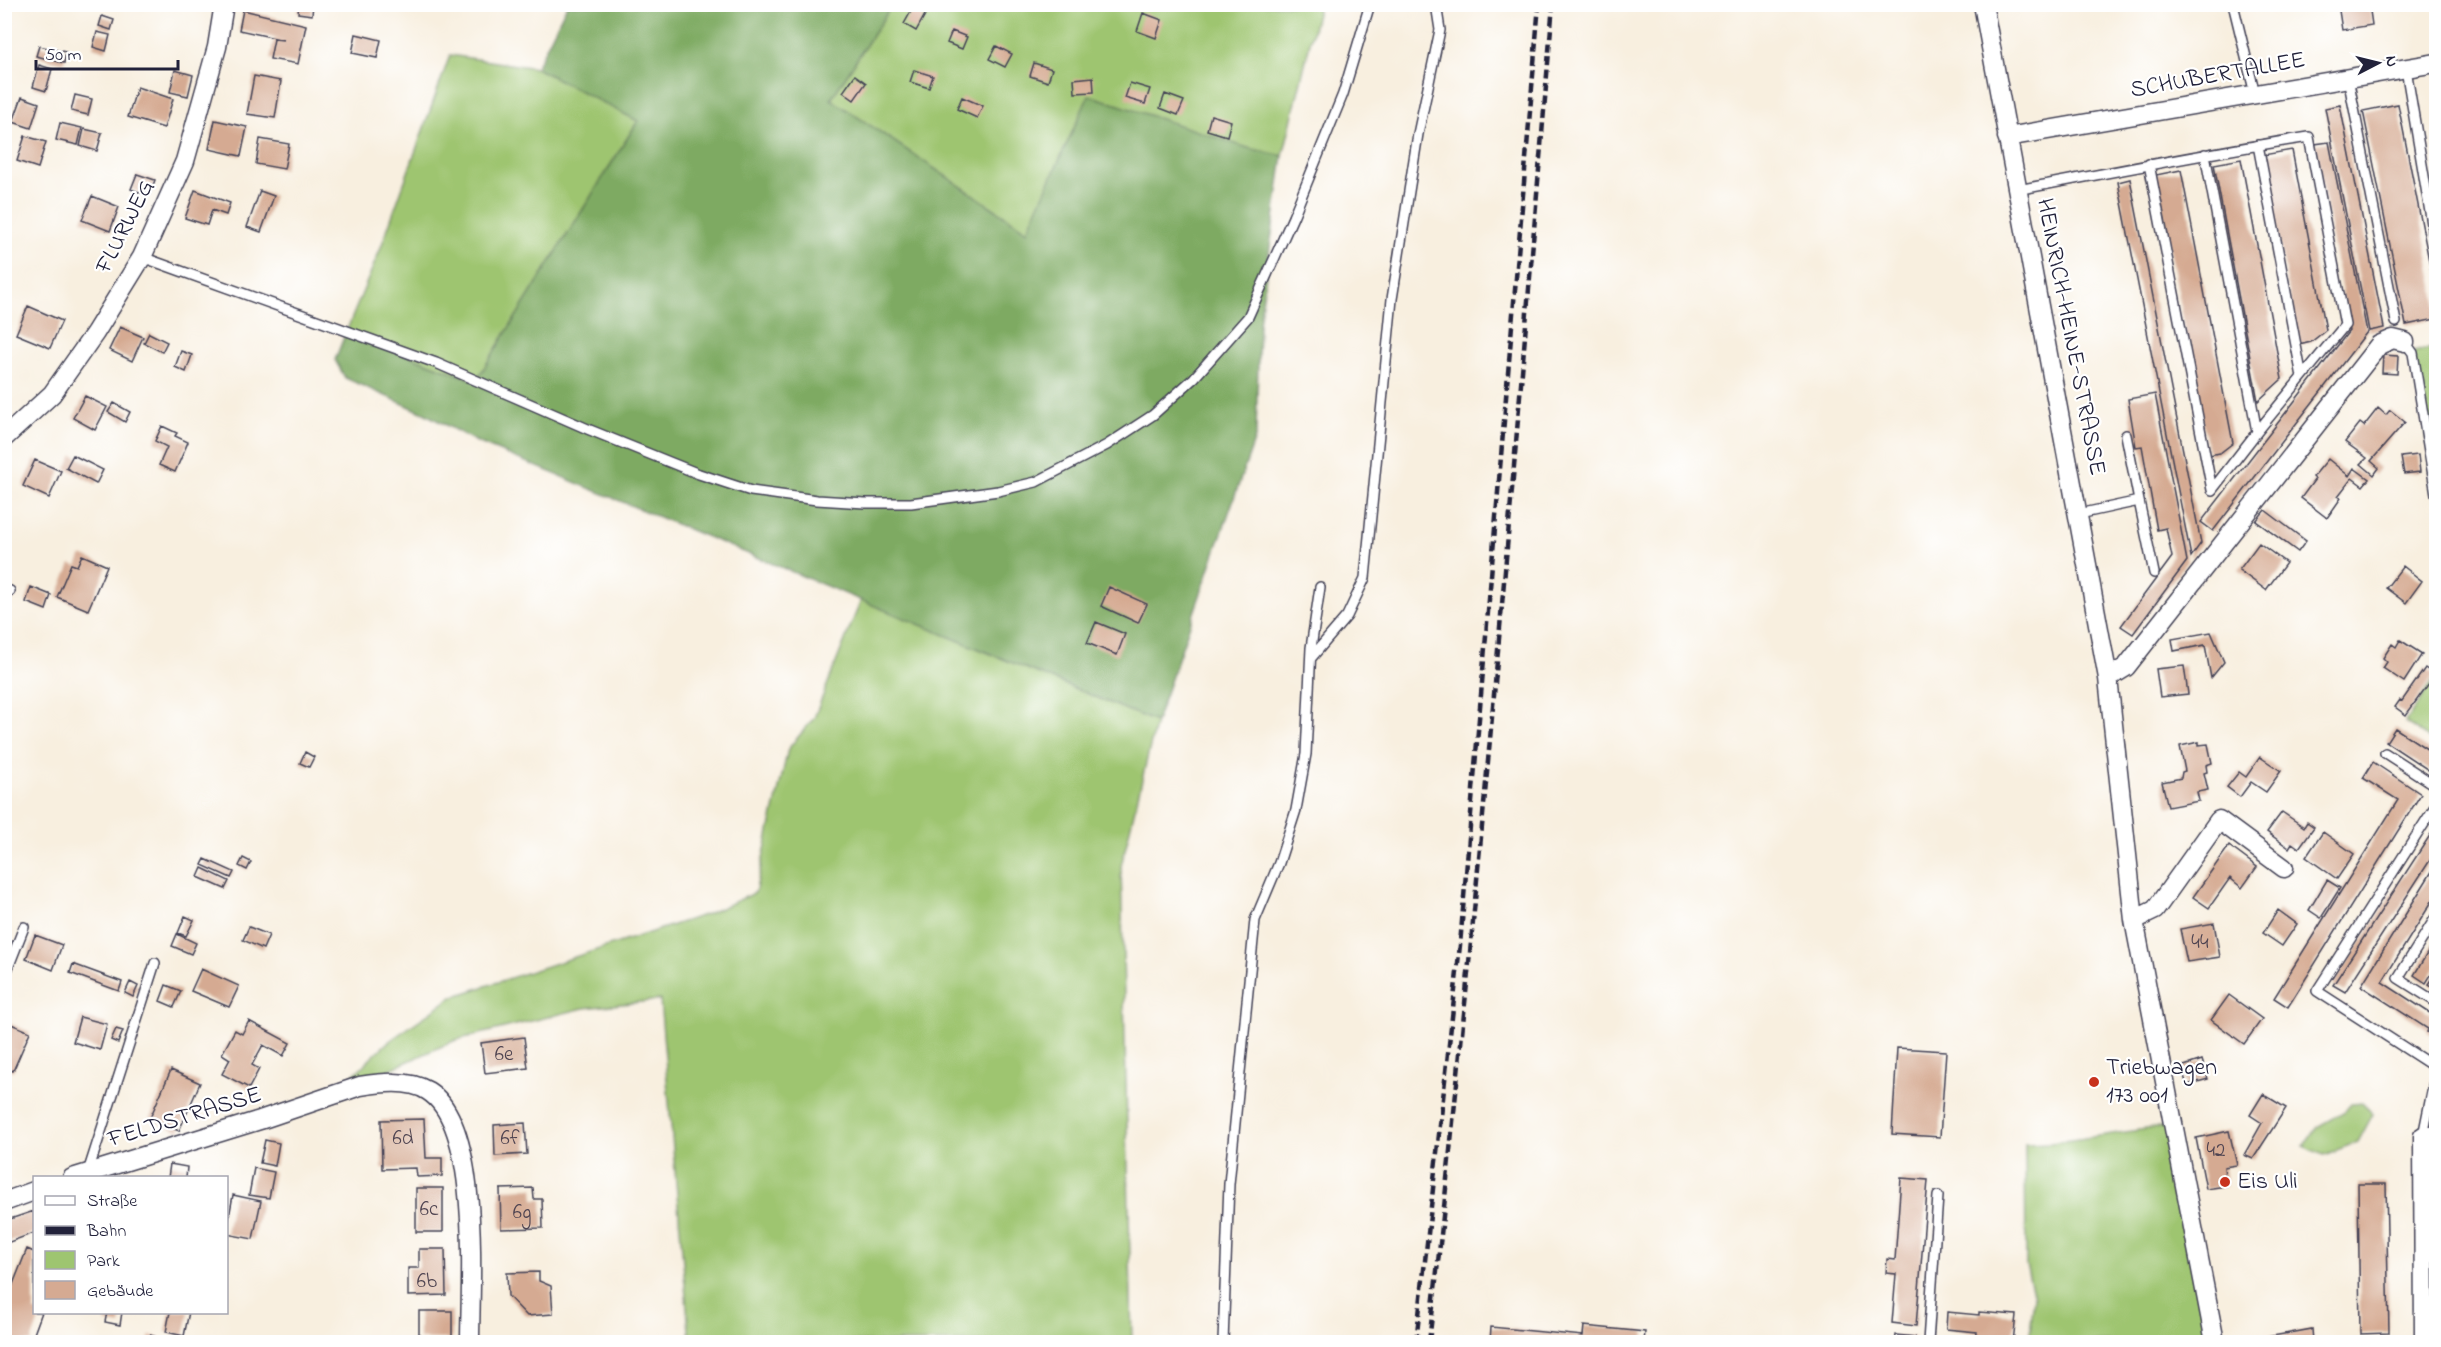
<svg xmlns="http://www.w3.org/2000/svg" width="2441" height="1347" font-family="'Indie Flower',sans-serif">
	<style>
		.green { fill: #9ec570; stroke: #607456; stroke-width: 1.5 }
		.forest { fill: #7eaa62; stroke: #50664e; stroke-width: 1.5 }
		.building { fill: #d5aa92 }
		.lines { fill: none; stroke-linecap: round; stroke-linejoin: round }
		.lane-casing { stroke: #424154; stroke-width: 12 }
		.street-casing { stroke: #424154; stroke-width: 21 }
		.lane { stroke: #fff; stroke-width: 9 }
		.street { stroke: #fff; stroke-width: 18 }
		.rail { stroke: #22223b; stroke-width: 4.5; stroke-dasharray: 9 4.5; stroke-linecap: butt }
		.poi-dot { fill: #c8321e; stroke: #fff; stroke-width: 2 }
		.labels { text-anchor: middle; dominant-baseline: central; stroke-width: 4.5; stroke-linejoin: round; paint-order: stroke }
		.number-label { font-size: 21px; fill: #4f4451 }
		.street-label { font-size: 24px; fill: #22223b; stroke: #fff }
		.poi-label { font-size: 24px; fill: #22223b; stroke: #fff; text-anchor: start }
	</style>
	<rect width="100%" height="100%" fill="#fff"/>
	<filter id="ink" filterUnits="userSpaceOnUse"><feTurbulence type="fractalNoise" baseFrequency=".0167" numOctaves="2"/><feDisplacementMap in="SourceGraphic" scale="12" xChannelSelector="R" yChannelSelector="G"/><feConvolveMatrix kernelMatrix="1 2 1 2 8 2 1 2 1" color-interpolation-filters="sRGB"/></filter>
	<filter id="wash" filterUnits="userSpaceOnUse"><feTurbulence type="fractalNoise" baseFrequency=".008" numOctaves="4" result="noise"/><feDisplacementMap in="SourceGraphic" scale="24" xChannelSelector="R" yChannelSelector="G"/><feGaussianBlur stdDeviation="1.35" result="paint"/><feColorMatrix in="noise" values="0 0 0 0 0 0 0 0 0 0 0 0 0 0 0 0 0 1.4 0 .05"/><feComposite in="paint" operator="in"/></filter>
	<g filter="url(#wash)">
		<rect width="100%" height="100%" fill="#f8efdf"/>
		<path class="green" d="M892,5H1319L1283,156L1248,148L1028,231L831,99Z
			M450,55L536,68L638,121L476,381L346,332L380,250Z
			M2436,347V492L2413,352Z
			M861,600L1156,722L1121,866L1132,1342H690L660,1000L584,1008L456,1040L312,1104L349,1079L388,1042L452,997L707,914L755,893L788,749L814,718Z
			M2436,677V743L2405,722Z
			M2362,1103L2373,1114L2358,1142L2324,1155L2303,1146L2317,1127L2345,1111L2351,1104Z
			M2173,1125L2214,1342H2029L2034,1297L2026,1265L2025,1144L2051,1143Z"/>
		<path class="forest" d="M567,5H892L831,99L1027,231L1089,95L1248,148L1283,156L1259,324L1256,435L1156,722L477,442L424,413L345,378L335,360L346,332L476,381L638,121L536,68Z"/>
		<g id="blocks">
			<path class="building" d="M299,4H313L312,15L298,13Z
				M468,4H481L474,11Z
				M2338,4H2369L2372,25L2342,30Z
				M914,6L926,13L916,31L904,24Z
				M243,10L306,25L298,64L270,59L274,39L284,40L239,30Z
				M1143,13L1162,20L1156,38L1137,31Z
				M102,16L114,20L111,30L99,26Z
				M952,31L967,37L962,49L947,43Z
				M97,32L110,35L106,51L93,47Z
				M356,34L381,40L377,58L352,53Z
				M39,46L66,52L64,63L36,56Z
				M996,46L1012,54L1005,67L989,59Z
				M1034,63L1052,69L1048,82L1030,76Z
				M39,65L52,69L46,91L33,87Z
				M175,70L193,75L188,96L170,92Z
				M914,70L933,76L929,88L910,82Z
				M855,75L866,83L854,100L843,92Z
				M254,76L281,81L275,118L247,114Z
				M1093,77L1094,92L1075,93L1074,79Z
				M1130,83L1150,89L1145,104L1125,98Z
				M137,87L173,99L164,128L128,117Z
				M1165,94L1184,101L1178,115L1160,108Z
				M75,95L92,99L88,115L71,111Z
				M22,97L39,103L31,128L13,122Z
				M962,97L983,106L977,118L957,109Z
				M2398,104L2436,296V319L2406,325L2363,111Z
				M2340,105L2384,328L2369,331L2325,108Z
				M1211,115L1231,121L1227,136L1207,130Z
				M215,120L247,127L241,156L209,149Z
				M60,123L82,128L78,145L56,140Z
				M84,129L102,133L97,151L80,146Z
				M25,136L46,142L38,168L17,161Z
				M260,139L289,144L284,169L256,164Z
				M2329,142L2367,332L2213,531L2201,522L2349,331L2315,144Z
				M2292,150L2326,330L2311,342L2299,345L2263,155Z
				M2241,159L2282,379L2258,401L2214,164Z
				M2181,170L2233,443L2220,453L2209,455L2156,175Z
				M137,174L155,180L149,196L131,189Z
				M2130,179L2201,543L2191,557L2118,182Z
				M195,190L230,203L226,215L212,210L207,225L185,218Z
				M260,191L274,196L261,232L247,227Z
				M92,196L119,207L110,231L82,220Z
				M28,306L62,321L50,348L16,334Z
				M120,327L143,337L132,361L109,350Z
				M149,333L167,342L162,352L144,343Z
				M181,351L192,355L186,372L175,367Z
				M2383,355L2398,356L2397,374L2382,373Z
				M2155,394L2187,561L2133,634L2121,626L2172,557L2166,528L2157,530L2142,446L2136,447L2128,399Z
				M85,396L107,407L95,430L73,418Z
				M114,403L130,412L125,422L108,412Z
				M2378,408L2386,415L2390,410L2405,422L2371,461L2379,468L2374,475L2361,464L2367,458L2345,442L2360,423L2364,426Z
				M162,426L177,433L175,436L188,442L175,472L159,465L167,447L155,441Z
				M73,455L103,470L96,484L66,468Z
				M2418,455L2420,472L2404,474L2401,457Z
				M2328,459L2349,476L2354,468L2369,479L2363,486L2352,478L2338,496L2341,498L2327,518L2301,498L2315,479L2313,477Z
				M35,460L61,471L49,498L23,486Z
				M2265,510L2306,541L2298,552L2256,521Z
				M2259,543L2286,563L2266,590L2239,570Z
				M82,555L107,566L88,610L57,597L71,564L77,566Z
				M2403,566L2422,581L2406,603L2386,588Z
				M31,587L51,595L46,610L26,602Z
				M1109,587L1147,604L1138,623L1101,606Z
				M1096,622L1125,634L1117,655L1087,643Z
				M2211,632L2224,662L2211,678L2205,645L2174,651L2172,639Z
				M2400,640L2422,654L2404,682L2383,668L2387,662L2383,658L2392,644L2396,647Z
				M2184,666L2188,694L2160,697L2156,669Z
				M2425,668L2435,675L2406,715L2395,707L2400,700L2402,701Z
				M2395,728L2436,755V775L2386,742Z
				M2199,742V745L2208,744L2212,763L2206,765L2207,772L2204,773L2208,790L2197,792L2199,801L2168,807L2162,782L2181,778L2182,772L2185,771L2180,746Z
				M305,752L314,757L309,767L300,763Z
				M2260,757L2281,771L2266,792L2251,782L2240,797L2227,787L2239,772L2246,777Z
				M2373,762L2421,794L2288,1007L2274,998L2398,800L2363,778Z
				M2282,812L2304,827L2307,822L2314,827L2299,848L2292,843L2289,848L2267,832Z
				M2436,826V851L2345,992L2333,985Z
				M2323,832L2354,854L2337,879L2306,857Z
				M2229,846L2257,867L2242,888L2230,878L2209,908L2193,897Z
				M243,858L251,862L247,870L239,866Z
				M205,859L234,872L231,878L202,865Z
				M2436,865V895L2382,982L2436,1017L2435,1036L2427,1032L2428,1029L2361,986Z
				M202,868L229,881L225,889L198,877Z
				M2327,880L2340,888L2321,918L2309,910Z
				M2278,910L2297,924L2282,946L2263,933Z
				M185,916L194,920L186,936L178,933Z
				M2214,923L2220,957L2187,962L2180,929Z
				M249,927L269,935L263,949L243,940Z
				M177,934L196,943L191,954L172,946Z
				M35,935L62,945L53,970L26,959Z
				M2436,939V967L2426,983L2414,975Z
				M73,964L122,982L119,991L70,973Z
				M201,969L239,986L229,1007L191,991Z
				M2436,974V989L2429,984Z
				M130,982L138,986L133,997L125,993Z
				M166,985L181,991L174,1007L160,1001Z
				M2229,995L2262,1019L2244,1044L2211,1020Z
				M80,1017L107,1024L100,1050L73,1042Z
				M4,1021L30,1032L13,1071L4,1068Z
				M249,1021L290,1043L283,1056L263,1045L252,1065L259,1069L249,1088L222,1074L230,1059L222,1054L235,1030L242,1034Z
				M116,1029L123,1031L118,1043L111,1040Z
				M524,1037L528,1068L485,1073L481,1043Z
				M1897,1048L1946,1051L1940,1137L1892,1134Z
				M2202,1060L2208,1079L2187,1085L2181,1067Z
				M171,1070L200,1083L179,1131L150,1118Z
				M2263,1094L2286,1108L2253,1159L2244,1155L2262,1123L2250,1115Z
				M424,1119L426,1158H442V1176L417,1177L416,1168L382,1169L381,1120Z
				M525,1123L527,1154L495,1156L494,1125Z
				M2229,1131L2237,1165L2224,1167L2226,1186L2206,1189L2196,1138Z
				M265,1140L279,1143L275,1166L260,1163Z
				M170,1164L187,1167L186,1178H168Z
				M254,1168L274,1172L269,1198L249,1195Z
				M1901,1178L1928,1180L1916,1326L1892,1323L1896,1274L1886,1273L1887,1259L1895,1260Z
				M2358,1184H2386L2389,1333L2360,1334Z
				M416,1188H443V1232H416Z
				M533,1188L534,1199H542L543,1228L501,1229L500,1189Z
				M233,1195L261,1201L253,1239L226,1234Z
				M34,1211V1233L4,1244V1221Z
				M27,1249L34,1252V1312H42L31,1342H4V1307Z
				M419,1249H445L446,1295L408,1296V1268H419Z
				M539,1272V1281L551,1286L553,1314L527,1316L508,1296L507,1273Z
				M419,1311H452V1339H419Z
				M107,1312H122L120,1325L105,1322Z
				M170,1312H189L184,1336L166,1332Z
				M1947,1312L1979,1315V1312L2016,1315L2013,1342H1976L1977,1332L1946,1329Z
				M1584,1326L1645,1332L1644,1342H1490L1491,1327L1583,1336Z
				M2312,1329L2313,1342H2245V1341Z
				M150,1335L174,1342H148Z
				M1896,1335L1915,1337L1914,1342H1895Z"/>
		</g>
	</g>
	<g filter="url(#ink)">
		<use href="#blocks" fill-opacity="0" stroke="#424154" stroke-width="1.5"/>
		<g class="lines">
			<g class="lane-casing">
				<path id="lane" d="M2233,4L2255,94
					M2406,69L2436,248
					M2348,78L2396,322
					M2149,164L2212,490L2257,432L2205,154
					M2017,190C2114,172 2211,152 2309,137L2345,325L2302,377L2258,145
					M142,257L436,363L590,430L699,474L751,491L817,500L865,503H911L998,491L1036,482L1107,445L1153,415L1194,378L1248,317L1293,217L1343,94L1370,4
					M2405,342L2413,353L2436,494
					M2257,432L2302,377
					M2126,435L2139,501
					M2079,514L2139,501L2154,573
					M4,589L10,591
					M1311,658L1347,616L1365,578L1392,299L1418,134L1440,30L1436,4
					M2385,753L2436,786
					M2436,805L2317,991L2436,1068
					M2436,917L2398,978L2436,1002
					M4,978L24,927
					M2423,1136L2436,1072
					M88,1172L155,963
					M1223,1342L1229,1184L1255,920L1279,863L1296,810L1306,754L1311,648L1320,587
					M1928,1342L1938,1196"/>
			</g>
			<g class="street-casing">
				<path id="street" d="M1983,4L2108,678L2134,920L2215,1342
					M2007,137L2436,63
					M4,438L52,394L95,333L142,257L185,161L217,47L224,4
					M2108,678L2126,667L2379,345L2393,339L2405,342
					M2134,920L2155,910L2219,820L2284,868
					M72,1178L260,1120L360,1086C380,1083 409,1079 428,1091C482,1125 470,1284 470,1342
					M4,1202L34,1191
					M2424,1342L2423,1136H2436"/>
			</g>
			<use href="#lane" class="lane"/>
			<use href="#street" class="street"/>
			<path class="rail" d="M1416,1342L1460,945L1539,4
				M1429,1342C1480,897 1515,451 1553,4"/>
		</g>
	</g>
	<g class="poi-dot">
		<circle cx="2094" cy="1082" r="6"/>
		<circle cx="2225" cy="1182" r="6"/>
	</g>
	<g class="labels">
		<g class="number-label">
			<text x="2200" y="943">44</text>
			<text x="504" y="1055">6e</text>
			<text x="403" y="1139">6d</text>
			<text x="510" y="1139">6f</text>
			<text x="2216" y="1151">42</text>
			<text x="429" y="1210">6c</text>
			<text x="522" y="1213">6g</text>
			<text x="427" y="1282">6b</text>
		</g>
		<g class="street-label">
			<text transform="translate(2218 76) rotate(-10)">SCHUBERTALLEE</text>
			<text transform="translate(126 227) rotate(-63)">FLURWEG</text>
			<text transform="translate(2070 337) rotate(79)">HEINRICH-HEINE-STRASSE</text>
			<text transform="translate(185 1118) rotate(-17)">FELDSTRASSE</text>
		</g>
		<g class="poi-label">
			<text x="2106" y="1068">Triebwagen<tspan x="2106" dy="28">173 001</tspan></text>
			<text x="2237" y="1182">Eis Uli</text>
		</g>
	</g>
	<rect width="2441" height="1347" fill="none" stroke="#fff" stroke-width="24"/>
	<rect x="33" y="1176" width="195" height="138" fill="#ffffff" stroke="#a7a7b1" stroke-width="1.5"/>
	<rect x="45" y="1196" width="30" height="9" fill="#ffffff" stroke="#a7a7b1" stroke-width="1.5"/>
	<text x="87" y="1206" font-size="18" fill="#22223b">Straße</text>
	<rect x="45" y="1226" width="30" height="9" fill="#22223b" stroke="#a7a7b1" stroke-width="1.5"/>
	<text x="87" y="1236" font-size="18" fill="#22223b">Bahn</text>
	<rect x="45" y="1251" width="30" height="18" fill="#9ec570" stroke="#a7a7b1" stroke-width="1.5"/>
	<text x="87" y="1266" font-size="18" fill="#22223b">Park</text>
	<rect x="45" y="1281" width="30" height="18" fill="#d5aa92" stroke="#a7a7b1" stroke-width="1.5"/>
	<text x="87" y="1296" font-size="18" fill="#22223b">Gebäude</text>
	<g transform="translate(2378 63) rotate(83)" stroke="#ffffff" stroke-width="4.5" paint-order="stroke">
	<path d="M0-4.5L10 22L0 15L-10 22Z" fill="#22223b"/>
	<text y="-9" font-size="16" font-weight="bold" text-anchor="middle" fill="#22223b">N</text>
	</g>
	<path d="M36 60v9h142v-9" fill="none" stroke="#22223b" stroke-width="3"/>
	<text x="45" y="60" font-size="18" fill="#22223b" stroke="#ffffff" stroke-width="4.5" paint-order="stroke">50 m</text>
</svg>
